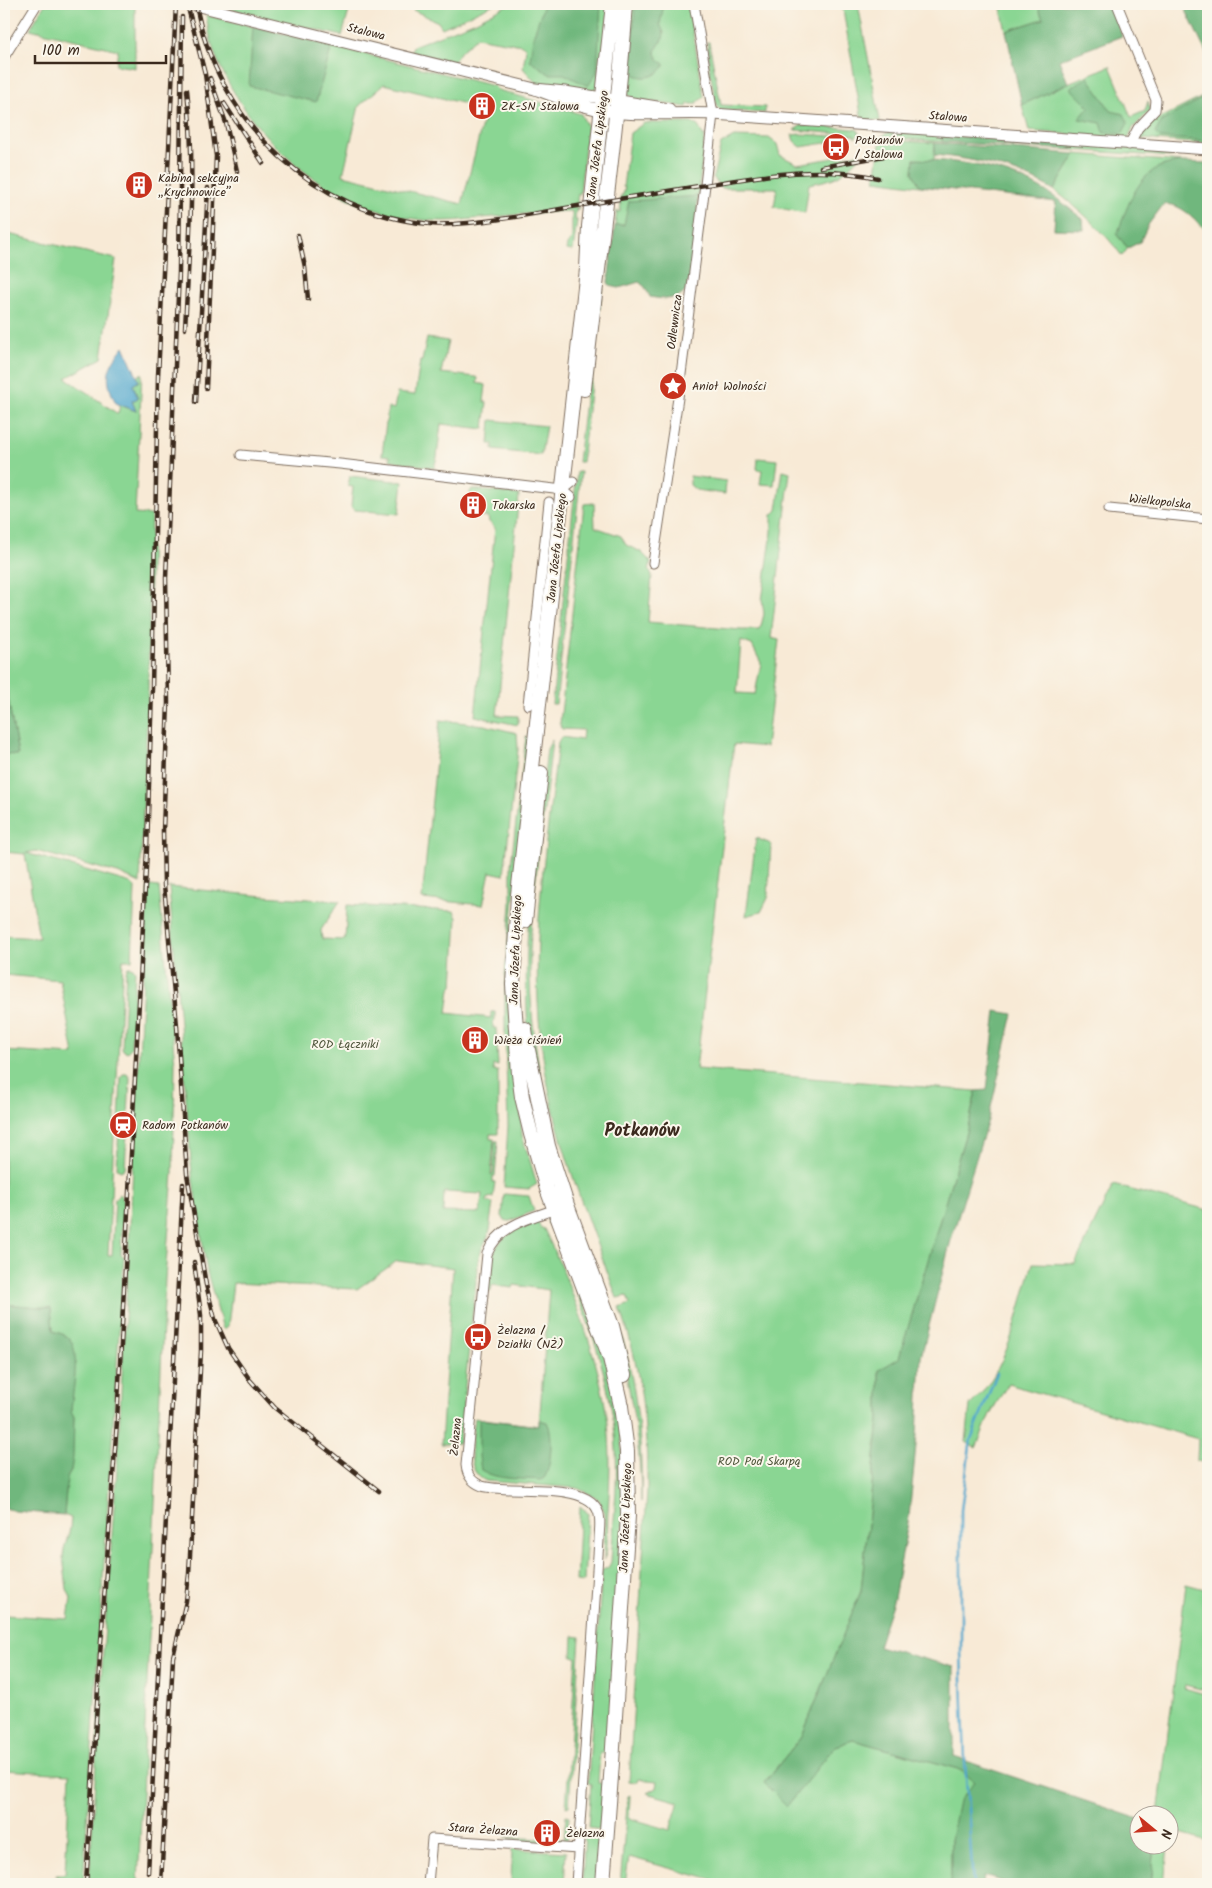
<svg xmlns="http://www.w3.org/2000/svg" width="1212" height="1888" font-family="Kalam,sans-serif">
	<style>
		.green { fill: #8ad693; stroke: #628058; fill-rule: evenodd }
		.forest { fill: #6fb77d; stroke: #55704e }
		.water { fill: #51a7ce; stroke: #466876 }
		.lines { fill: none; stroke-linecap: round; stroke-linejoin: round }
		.stream { stroke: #51a7ce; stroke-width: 2.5 }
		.minor-casing { stroke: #7d6d5e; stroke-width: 11 }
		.tertiary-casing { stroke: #7d6d5e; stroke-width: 13 }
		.primary-casing { stroke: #7d6d5e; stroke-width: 16 }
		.minor { stroke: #fff; stroke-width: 9 }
		.tertiary { stroke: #fff; stroke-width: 11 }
		.primary { stroke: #fff; stroke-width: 14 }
		.rail-casing { stroke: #3b2a1e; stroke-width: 4.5 }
		.rail { stroke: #fbf7ec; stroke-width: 2.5; stroke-dasharray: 8; stroke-linecap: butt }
		.labels { text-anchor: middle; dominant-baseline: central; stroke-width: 4; stroke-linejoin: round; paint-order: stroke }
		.street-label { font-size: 12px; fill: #3b2a1e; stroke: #fbf7ec }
		.poi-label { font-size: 12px; fill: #3b2a1e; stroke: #fbf7ec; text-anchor: start }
		.park-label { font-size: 12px; fill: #4f553b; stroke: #fbf7ec }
		.district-label { font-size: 18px; font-weight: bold; fill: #3b2a1e; stroke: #fbf7ec }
	</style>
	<rect width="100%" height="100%" fill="#fbf7ec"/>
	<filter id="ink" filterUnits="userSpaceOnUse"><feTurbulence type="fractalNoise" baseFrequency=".02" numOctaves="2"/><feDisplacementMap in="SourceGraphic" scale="10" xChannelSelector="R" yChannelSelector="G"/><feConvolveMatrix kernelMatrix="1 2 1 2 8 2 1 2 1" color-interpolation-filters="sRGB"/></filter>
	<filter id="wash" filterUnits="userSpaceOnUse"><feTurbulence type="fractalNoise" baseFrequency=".0096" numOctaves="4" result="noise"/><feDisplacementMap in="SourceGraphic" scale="20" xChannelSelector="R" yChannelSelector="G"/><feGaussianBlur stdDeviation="1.12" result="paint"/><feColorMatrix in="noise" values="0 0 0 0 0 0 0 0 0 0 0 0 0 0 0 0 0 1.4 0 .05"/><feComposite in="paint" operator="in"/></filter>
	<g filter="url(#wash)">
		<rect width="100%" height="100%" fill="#f8ead6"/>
		<path class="green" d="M45,4H135V68L116,65L118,50L30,29Z
			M220,4H351L342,36L223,7Z
			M402,4H494L442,28L438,22L413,10V7Z
			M509,4H610L597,87L589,92L537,84L523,68L526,49L522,45L477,37L461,51L453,63L411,52L413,46L476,21Z
			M629,4H688L704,97L695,104H688L687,107L633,99L625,91Z
			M842,4H858L880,121L862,120Z
			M1000,4H1037L1043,19L1006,31Z
			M206,15L494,86L498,90L581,114L587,126L580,194H578L577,201L579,204L575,205V208L579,207L578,209H576L575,220H577L573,251L566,250L567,245L572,238V211C546,212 520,214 493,217C477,218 460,221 444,221C341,221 251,145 214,52C210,40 208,27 206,15ZM384,84L486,109L462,204L343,175L359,106Z
			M707,42H709L721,105L765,107V113L720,110L717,107L710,72Z
			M1110,66L1131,117L1145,111L1148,101L1150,111L1133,128L1128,139L1029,131L1022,105L1068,83Z
			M1208,94V144L1140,139L1138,134L1149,124Z
			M644,123H692L698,126L703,135H705L698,196L689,197L624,225H615L617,211L620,212L621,204L619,203L621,200V195H623L625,187H623L630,133Z
			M802,125L855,129L858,130L859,134L855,138L854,135L794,130Z
			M891,131L942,135V142L880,137Z
			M800,134L847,137L850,139L801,147L794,141L792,135Z
			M734,137L769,138L777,144L780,155L797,164L858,154L860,156C839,178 839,178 809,184L805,213L774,207L777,188H721L713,177L721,144Z
			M884,140L935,143L934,160L914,159L913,173L920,186L875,180L880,144Z
			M1072,144L1172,151V157L1072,150Z
			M1076,154L1182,162L1161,166L1117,235L1128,248L1122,256C1103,230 1079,209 1054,190Z
			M612,202H614L609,228L582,462H578L597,295Z
			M4,233L116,259L102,358L66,378L118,414L120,405L136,411L132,401L138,398L133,385L139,381L137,377L142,373L135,514L151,515L148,694L140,883L118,873L36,851L26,853L131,883L135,888L132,960H123L108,1255H112L115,1198L119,1194L123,1198L121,1255L124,1256L83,1884H56V1874H65L70,1774L4,1770V1615L68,1619L71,1598L67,1589L63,1557L64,1549L70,1529L71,1518L64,1515L67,1478L71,1471L74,1417L71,1411L72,1395L67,1336L53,1331L51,1308L4,1304V1051L74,1055L60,980L4,975V936L39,938L25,854L4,852V754L18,755L4,676Z
			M427,338L448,341L441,373L476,377L478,378L477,383L486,385L484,402H487L484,429L441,424L437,457L434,468L390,460V456L382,455L388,407L394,409L397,393L415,395L420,361H422Z
			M491,420L546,426L541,455L493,450V444H489Z
			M758,458L777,460L774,485L760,484L762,470L757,469Z
			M783,470L790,472L771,638L779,640L766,747L734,744L696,1069L976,1091L970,1119L899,1359L879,1370V1419L861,1591L802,1736L764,1783L787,1805L835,1746L853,1740L959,1769L975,1782L951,1840V1884H727L629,1857L625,1884H620L628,1796L630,1795L629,1818L670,1830L679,1802L647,1793L656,1788L657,1781L638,1779L637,1782L629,1781L647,1491C648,1430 641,1366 620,1308L630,1304L627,1296L617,1298C588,1219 555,1140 543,1056C528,952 546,846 558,743L561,737L582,740L583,730L562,729L560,723L584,504L594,503L595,527L621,536L626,545L641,552L651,562L649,570L652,575L648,622L741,630H760L764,614L762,600L772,532V515L777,510ZM741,641L752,645L761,663L755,694L737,693Z
			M577,472H581L556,704H552Z
			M350,476L403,482L399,514L355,510L351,506L353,487L348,486Z
			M690,476L726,481L725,494L696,490L690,485Z
			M472,489L519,495L497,715L518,716V725L475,716L495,528L489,522L488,517L467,515L469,511L476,512L477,498L470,497V492Z
			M440,720L484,725L517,733L518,749L504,875L490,872L483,905L422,899Z
			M526,736L530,740L511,930L522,1135L537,1184L529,1189L504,1187L508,1126L505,1030V975L511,905V865Z
			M552,740C545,810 533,881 530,951C528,1027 543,1102 565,1174L561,1176L528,1028C521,935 537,842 547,749Z
			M756,838L771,844L768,898L761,912L746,916Z
			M151,886L159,887L175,1064L173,1173L165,1279L138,1884H89L100,1693L117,1468L148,887Z
			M169,887L264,896L340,901L321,930L322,939L345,940L347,905L454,911L457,918L453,986L450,989L447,1013L491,1018V1012H495V1020L493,1021V1028H496L498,1066L493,1065V1071H498V1134H490V1139H494L491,1176L493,1174L495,1141H498L495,1176H493V1182H495L493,1197L488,1198L487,1202L493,1203L490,1223L491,1224C490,1238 480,1247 478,1262L459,1443L441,1444L453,1268L397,1261L357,1289L233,1283L228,1326L223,1329L207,1272L192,1174ZM444,1192L482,1194L480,1213L443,1212Z
			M128,967H132L135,971L131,1048L127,1052L122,1049L126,971Z
			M123,1074H127L130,1078L125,1168L121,1171L117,1169L121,1077Z
			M1113,1185L1208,1210V1463L1197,1461L1198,1439L1008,1384L990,1414L976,1448L966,1442L970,1405C1009,1370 1018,1311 1033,1263L1075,1264Z
			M504,1194L529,1196L534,1211L510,1221H505L502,1216Z
			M538,1221L540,1227L544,1229C573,1290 599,1357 608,1424C611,1453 610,1482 608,1511C607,1525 609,1549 604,1560L605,1513L599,1500L594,1496L577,1488L486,1481C463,1471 473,1439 475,1418L539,1426L549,1290L514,1285L513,1288L492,1285L491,1291L487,1290C492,1246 494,1237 538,1221Z
			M547,1221L553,1223L604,1353L619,1413L625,1494L609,1752H600L598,1783L607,1784L603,1830L588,1828L591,1784L588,1783L602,1570L608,1568L611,1562C613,1525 618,1487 616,1449C613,1391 594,1337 574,1284C565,1263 558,1241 547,1221Z
			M614,1309C635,1374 643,1434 641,1502C641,1435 627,1376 612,1311Z
			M580,1506L588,1513L584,1582L576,1581Z
			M1186,1584L1208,1590V1691L1185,1685L1184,1688L1208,1695V1841L1170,1830V1834V1816L1158,1815Z
			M573,1636L580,1637L569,1806L566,1807L576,1657L572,1656Z
			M566,1815L569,1816L567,1843L525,1841L505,1837L564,1840Z
			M585,1833L603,1836L598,1884H582Z
			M1155,1846H1168L1164,1884H1151Z
			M512,1849L566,1852L564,1884H511Z"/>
		<path class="forest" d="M544,4H601L597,72L588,86L564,74H549L530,60L533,37Z
			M635,4H664L660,24L664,33L663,39L655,51L658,59L664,64V67C656,76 647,80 635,75L631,70Z
			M1037,4H1111L1122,36L1059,60L1068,83L1022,105L1006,31L1043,19Z
			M1183,4H1208V57Z
			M253,26L332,46L316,102L249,86Z
			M1088,77L1111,111L1124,114L1128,123L1122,134L1104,133L1101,123L1079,119L1089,107L1070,88Z
			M1208,95V141L1160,138L1155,133L1162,121Z
			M942,135L1072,144V150L942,142Z
			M935,143L1076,154L1054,190C1017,169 977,159 934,155Z
			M914,159C964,161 1010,167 1053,196C1064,203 1073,212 1083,219L1084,230L1054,229L1056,202L920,186L913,173Z
			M1182,162L1208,163V232C1197,222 1180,201 1163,205L1148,225L1140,242L1128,248L1117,235C1126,210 1135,179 1159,167C1166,164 1175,163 1182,162Z
			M698,196C697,212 693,284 684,293C677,301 660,299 650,297L645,287L639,282L619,288L610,286L608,282L615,225H624L629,201Z
			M4,676L18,755L4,754Z
			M996,1011L1013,1014L988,1120L951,1240L921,1357L917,1435L909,1517L894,1598L878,1646L954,1667V1757L1139,1819L1140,1846H1155L1151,1884H1011L984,1876L983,1884H951V1840L959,1801L975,1782L959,1769L853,1740L835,1746L787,1806L764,1783L802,1736L861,1591L879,1419V1370L899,1358L970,1119L976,1091L987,1090Z
			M4,1304L51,1308L53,1331C58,1333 64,1334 68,1337C82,1350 72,1393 71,1411L74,1417L73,1457L71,1471L67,1478L64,1515L15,1511L5,1508Z
			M479,1419L539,1426V1420L547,1422C554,1433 551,1466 545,1477L541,1480C522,1478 498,1481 481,1470L479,1456Z"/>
		<path class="water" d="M124,346L139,381L133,385L138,398L132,401L136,411L116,403C103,378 107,367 124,346Z"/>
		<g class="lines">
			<path class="stream" d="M973,1884L965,1761L961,1652V1510L971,1439L997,1373"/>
		</g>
	</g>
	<g filter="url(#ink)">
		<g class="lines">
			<g class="minor-casing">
				<path id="minor" d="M1117,4L1156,100L1155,110L1138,128L1129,145
					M4,57L37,4
					M241,455L340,464L563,490L571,497
					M563,490L573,482
					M1109,509L1208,519
					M653,563L678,398L705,185L713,114L694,4
					M528,705L549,502
					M559,1208C531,1218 499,1224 487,1254L466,1465C467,1476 472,1482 482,1486C509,1494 583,1481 597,1509C602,1518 599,1530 599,1540L576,1884
					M428,1884L432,1839L578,1849"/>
			</g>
			<g class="tertiary-casing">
				<path id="tertiary" d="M191,4L535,89L565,92L669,109
					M535,89C556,97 578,106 601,110C638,117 675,112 713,114L1208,149"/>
			</g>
			<g class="primary-casing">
				<path id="primary" d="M584,389C598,260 617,133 626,4
					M525,921L541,773
					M525,1029L528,1050L548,1146L567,1205L612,1326L624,1375
					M603,1884L612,1763L628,1516L627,1451L621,1406L610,1358L547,1189L531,1134L522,1097L519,1074L513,985L518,895L587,269L589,226L613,4"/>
			</g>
			<use href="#minor" class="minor"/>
			<use href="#tertiary" class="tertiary"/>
			<use href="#primary" class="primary"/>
			<g class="rail-casing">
				<path id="rail" d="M187,4L205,74L216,156L206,388
					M196,4C206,62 236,116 279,156C321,194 373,219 430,224C437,225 446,224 454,224C486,222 517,217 549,211C599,202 649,194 699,186C761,176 816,165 878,178
					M182,17L179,272L166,578L168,703L163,831L164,885L177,1026L187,1174L206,1285L215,1319L228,1348L250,1380L275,1408L379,1491
					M210,78L226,123L237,171
					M224,103L263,163
					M821,167L884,156
					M298,235L305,267L308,299
					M185,329C189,249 196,169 187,90
					M196,402L208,188
					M148,1873L183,1184
					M86,1884L100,1655L117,1421L147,849L152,688L158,376L176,4
					M161,1884L173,1657L186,1601L189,1574L201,1351V1315L194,1262"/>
			</g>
			<use href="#rail" class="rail"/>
		</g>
	</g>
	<defs>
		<g id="building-disc" transform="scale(1.4375)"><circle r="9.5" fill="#c8321e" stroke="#fbf7ec"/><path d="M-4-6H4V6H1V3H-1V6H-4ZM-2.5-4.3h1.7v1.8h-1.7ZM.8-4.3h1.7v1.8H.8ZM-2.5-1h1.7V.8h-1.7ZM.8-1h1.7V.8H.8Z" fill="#fff"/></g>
		<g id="bus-disc" transform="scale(1.4375)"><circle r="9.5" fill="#c8321e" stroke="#fbf7ec"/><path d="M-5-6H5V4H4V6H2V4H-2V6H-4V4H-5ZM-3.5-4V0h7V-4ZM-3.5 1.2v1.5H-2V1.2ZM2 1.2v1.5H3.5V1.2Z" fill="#fff"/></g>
		<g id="sight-disc" transform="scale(1.4375)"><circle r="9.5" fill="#c8321e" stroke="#fbf7ec"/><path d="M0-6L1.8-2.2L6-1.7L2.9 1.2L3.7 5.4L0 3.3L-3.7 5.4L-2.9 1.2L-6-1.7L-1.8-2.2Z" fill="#fff"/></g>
		<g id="station-disc" transform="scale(1.4375)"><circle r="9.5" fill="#c8321e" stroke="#fbf7ec"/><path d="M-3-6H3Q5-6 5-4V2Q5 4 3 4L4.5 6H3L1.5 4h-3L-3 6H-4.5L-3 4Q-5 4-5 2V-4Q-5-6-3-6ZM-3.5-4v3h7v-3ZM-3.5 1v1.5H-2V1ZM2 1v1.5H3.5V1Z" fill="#fff"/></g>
	</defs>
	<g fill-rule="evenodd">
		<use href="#building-disc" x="482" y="106"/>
		<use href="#bus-disc" x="836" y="147"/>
		<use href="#building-disc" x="139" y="185"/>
		<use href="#sight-disc" x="673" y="386"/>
		<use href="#building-disc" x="473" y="505"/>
		<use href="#building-disc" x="475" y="1040"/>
		<use href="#station-disc" x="123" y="1125"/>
		<use href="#bus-disc" x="478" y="1337"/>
		<use href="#building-disc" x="547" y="1833"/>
	</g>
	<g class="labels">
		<g class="street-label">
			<text transform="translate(366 32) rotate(14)">Stalowa</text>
			<text transform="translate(948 117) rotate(4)">Stalowa</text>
			<text transform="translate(598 145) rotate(-83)">Jana Józefa Lipskiego</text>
			<text transform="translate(675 322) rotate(-83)">Odlewnicza</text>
			<text transform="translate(1160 502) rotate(6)">Wielkopolska</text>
			<text transform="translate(557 548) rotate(-84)">Jana Józefa Lipskiego</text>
			<text transform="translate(516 950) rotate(-88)">Jana Józefa Lipskiego</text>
			<text transform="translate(456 1437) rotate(-85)">Żelazna</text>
			<text transform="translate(626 1518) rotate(-88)">Jana Józefa Lipskiego</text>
			<text transform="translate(483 1830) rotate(4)">Stara Żelazna</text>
		</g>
		<g class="poi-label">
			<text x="501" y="106">ZK-SN Stalowa</text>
			<text x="855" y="140">Potkanów<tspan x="855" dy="14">/ Stalowa</tspan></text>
			<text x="158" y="178">Kabina sekcyjna<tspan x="158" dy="14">„Krychnowice”</tspan></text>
			<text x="692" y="386">Anioł Wolności</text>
			<text x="492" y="505">Tokarska</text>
			<text x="494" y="1040">Wieża ciśnień</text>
			<text x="142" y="1125">Radom Potkanów</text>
			<text x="497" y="1330">Żelazna /<tspan x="497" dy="14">Działki (NŻ)</tspan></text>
			<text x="566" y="1833">Żelazna</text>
		</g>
		<g class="park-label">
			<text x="345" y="1044">ROD Łączniki</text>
			<text x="759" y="1461">ROD Pod Skarpą</text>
		</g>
		<g class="district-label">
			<text x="642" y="1131">Potkanów</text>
		</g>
	</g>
	<rect width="1212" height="1888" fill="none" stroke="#fbf7ec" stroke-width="20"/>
	<g transform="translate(1154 1830) rotate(108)"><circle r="24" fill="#fbf7ec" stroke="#aea59a"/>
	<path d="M0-4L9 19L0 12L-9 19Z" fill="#c8321e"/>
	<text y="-8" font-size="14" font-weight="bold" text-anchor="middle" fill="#3b2a1e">N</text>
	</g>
	<path d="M35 55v8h131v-8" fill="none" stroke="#3b2a1e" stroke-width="2.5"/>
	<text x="42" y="55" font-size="15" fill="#3b2a1e" stroke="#fbf7ec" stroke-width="4" paint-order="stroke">100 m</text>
</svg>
